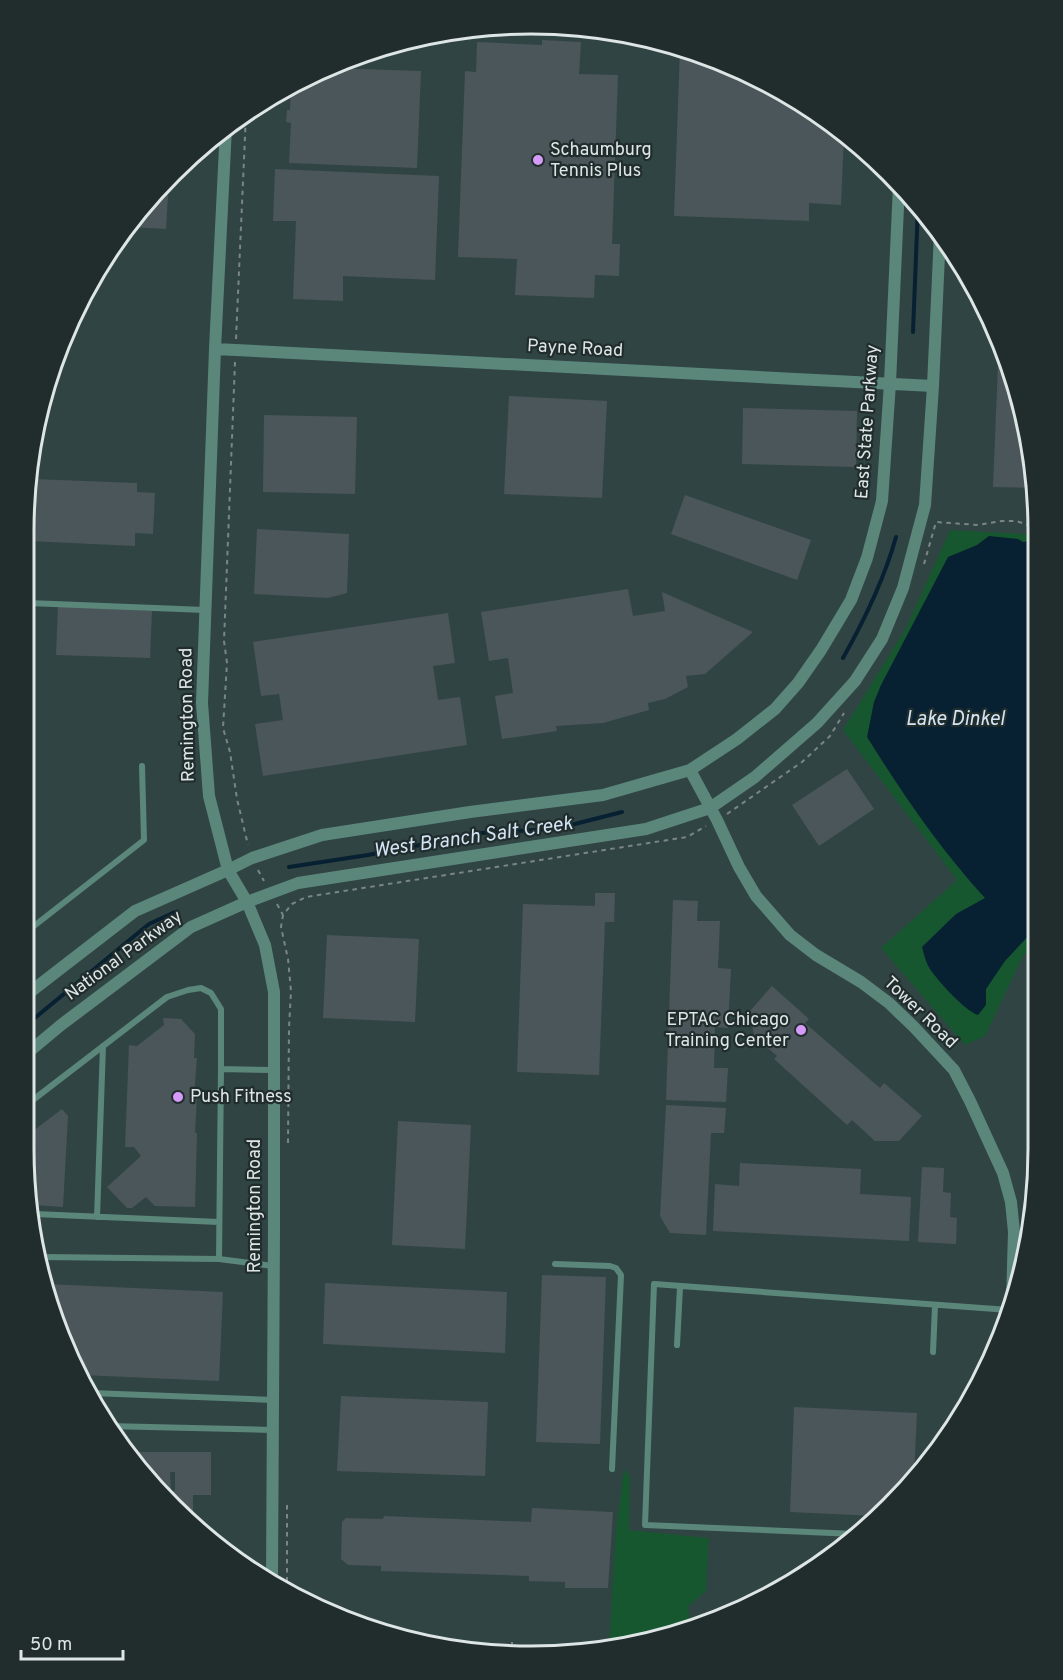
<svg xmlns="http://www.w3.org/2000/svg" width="1063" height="1680" font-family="Overpass,sans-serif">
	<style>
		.built { fill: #314444 }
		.green { fill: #165730 }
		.water { fill: #072032 }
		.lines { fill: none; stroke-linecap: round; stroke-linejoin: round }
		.stream { stroke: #072032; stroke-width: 4 }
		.building { fill: #4b565a; fill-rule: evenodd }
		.path { stroke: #7c8585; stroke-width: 2; stroke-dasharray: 4.5 4.5; stroke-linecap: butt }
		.service { stroke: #5b877b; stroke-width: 6 }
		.minor { stroke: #5b877b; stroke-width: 12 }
		.poi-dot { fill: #d69bfa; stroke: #212d2d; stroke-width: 2 }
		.labels { text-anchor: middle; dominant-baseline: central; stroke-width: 4.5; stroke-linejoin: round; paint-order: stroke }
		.poi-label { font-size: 18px; fill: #dee5e5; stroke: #212d2d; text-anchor: start }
		.street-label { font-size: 18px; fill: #dee5e5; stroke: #212d2d }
		.water-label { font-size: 20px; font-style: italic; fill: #d3e5f5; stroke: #212d2d }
		.rim { fill: none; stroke: #dee5e5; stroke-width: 3 }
	</style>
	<rect width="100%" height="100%" fill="#2b3737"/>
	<path class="built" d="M498,25L597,28L694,51L785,92L866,150L934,222L987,307L1022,400L1038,499L1035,1214L1000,1343L913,1483L813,1571L663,1639L531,1656L368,1629L223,1551L110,1431L51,1311L24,1148L28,465L63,337L150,197L222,129L307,76L400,41Z"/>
	<path class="green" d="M950,530L1038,535L1036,951L1024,954L985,1036L965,1045L881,948L957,880L843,730L906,628Z
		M624,1469L630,1477L629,1530L709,1538L706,1591L688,1607L690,1619L704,1620L663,1639L609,1646L616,1530Z"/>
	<path class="water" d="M989,536L1018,539L1023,542L1038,540L1036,934L1031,933L1005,961L986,989V1005L978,1015C965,1011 938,981 930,969C926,963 924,954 922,947L956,914L985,898C940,849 902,793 867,737L874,702L881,685L948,557L977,545Z"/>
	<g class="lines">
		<path class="stream" d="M913,332L918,206
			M843,658C865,619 884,580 896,537
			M289,867L368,855L482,833L555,829L622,812
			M25,1026L149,924L175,912"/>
	</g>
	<path class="building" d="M542,40L581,42L579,74L618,75L612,244H620L619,276L595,275L594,298L515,295L517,259L458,257L465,71L476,72L477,42L542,45Z
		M680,48L694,51L785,92L844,134L841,205L809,203V221L674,216Z
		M330,68L421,71L417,168L289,163L291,123L286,122L287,110H290L291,86L307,76Z
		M275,169L439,176L435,280L343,276V301L293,299L296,221H273Z
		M169,179L166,229L131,227L150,197Z
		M999,339L1022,400L1036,488L993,487Z
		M509,396L607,401L602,498L504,494Z
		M743,408L857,411L856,467L742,464Z
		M264,415L357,417L355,494L263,492Z
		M32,479L137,483V492L155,493L153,534L135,533V546L29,541Z
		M685,495L811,540L797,580L671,534Z
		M257,529L349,534L347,593L328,598L254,594Z
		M628,589L633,616L665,611L662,592L753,632L705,674L686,676L688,687L665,699L648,703L649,710L603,723L556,726L557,731L502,739L495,696L513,693L508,658L489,661L481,612Z
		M58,606L152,611L150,658L56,655Z
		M448,613L455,663L433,666L438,700L460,697L467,745L263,776L255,724L283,720L279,694L261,696L253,642Z
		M847,769L874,809L819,846L792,805Z
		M595,893H615L614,922H605L599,1075L517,1072L523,904L595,906Z
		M673,900L698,901L697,921H720L718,968L731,969L728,1028L715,1027L714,1068H728L726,1102L666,1100Z
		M327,935L419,939L415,1022L323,1018Z
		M772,986L809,1019L805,1023L880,1088L884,1083L922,1116L899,1141H875L852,1120L847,1125L774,1059L777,1056L754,1036L750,1011Z
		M163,1018L181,1019L195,1034L194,1058H197L194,1095H197L195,1133H197L195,1207L155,1206L146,1197L132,1208H127L107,1187L141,1156L134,1147H125L129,1045L137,1046L164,1025Z
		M666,1105L726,1108L724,1133H711L706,1235L670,1233L660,1216Z
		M62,1109L68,1116L63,1207L33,1205L24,1148V1138Z
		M398,1121L471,1125L465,1249L392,1245Z
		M740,1163L861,1169L860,1194L911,1197L909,1241L713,1231L715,1184L739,1186Z
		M922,1167L944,1168L943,1192L951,1193L950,1217L957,1218L956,1244L918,1242Z
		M542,1275L606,1277L600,1444L536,1442Z
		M325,1283L507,1292L505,1353L323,1344Z
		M46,1284L223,1292L219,1381L82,1375L51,1311Z
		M341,1396L488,1402L485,1476L337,1471Z
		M794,1407L917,1413L914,1474L918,1475L913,1483L876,1516L790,1512Z
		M135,1452H211V1495H193V1519L135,1458ZM170,1472H175V1491H171Z
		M532,1508L613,1512L608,1588H565V1582L529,1581V1576L381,1571V1566L348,1565L341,1559L342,1522L346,1518L383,1519L384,1516L531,1522Z"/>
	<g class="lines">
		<path class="path" d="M236,339L246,114
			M235,362L224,641L227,663L223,728L230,752L237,799L248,845
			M924,564L936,522L978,525L1002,521H1016L1038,528
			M727,814L802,762L830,736L844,713
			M258,870L264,881
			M277,904L283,915
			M288,1143L289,1028L291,991L288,959L281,927L283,915L292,904L306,897L687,837L706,826
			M287,1505V1586
			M438,1641V1640
			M512,1653V1642"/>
		<path class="service" d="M28,603L205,610
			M25,933L144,840L142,766
			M24,1098L29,1103L167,997L188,990L201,988L211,993L221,1009V1069L273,1070
			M35,1214L219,1222
			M97,1217L103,1046
			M42,1257L219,1259L273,1266
			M219,1259L221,1069
			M555,1264L610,1266L616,1268L621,1275L612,1469
			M677,1345L680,1287
			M933,1352L935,1306
			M91,1393L273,1400
			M107,1426L272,1430
			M855,1534L645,1525L654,1284L1009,1310"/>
		<path class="minor" d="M226,127L215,349L202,703L209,796L228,870L247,902L265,945L274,992V1231L272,1578
			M215,349L933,386
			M690,770L717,820L739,867L756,896L790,935L816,955L861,982L889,1003L914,1027L954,1070L970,1101L1003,1173L1011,1202L1014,1232L1012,1301
			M25,996L135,911L228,870L252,858L322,835L470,812L603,795L690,770L737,739L775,709L798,683L821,650L851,600L867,558L882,501L890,383L899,185
			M25,1055L61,1025L191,927L247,902L298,883L646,829L710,808L755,777L817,723L855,681L882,639L903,588L925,505L933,386L940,233"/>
	</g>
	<g class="poi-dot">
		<circle cx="538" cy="160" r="6"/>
		<circle cx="801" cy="1030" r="6"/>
		<circle cx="178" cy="1097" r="6"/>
	</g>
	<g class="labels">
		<g class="poi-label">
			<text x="550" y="150">Schaumburg<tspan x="550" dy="21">Tennis Plus</tspan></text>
			<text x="789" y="1020" text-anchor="end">EPTAC Chicago<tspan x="789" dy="21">Training Center</tspan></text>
			<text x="190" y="1097">Push Fitness</text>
		</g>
		<g class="street-label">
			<text transform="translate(575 349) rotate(3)">Payne Road</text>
			<text transform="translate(868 422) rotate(-86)">East State Parkway</text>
			<text transform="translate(188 715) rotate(-91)">Remington Road</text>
			<text transform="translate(124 956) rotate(-36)">National Parkway</text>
			<text transform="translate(920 1013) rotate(44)">Tower Road</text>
			<text transform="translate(255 1206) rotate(-90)">Remington Road</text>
		</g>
		<g class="water-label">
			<text x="955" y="720">Lake Dinkel</text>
			<text transform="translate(473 838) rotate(-8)">West Branch Salt Creek</text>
		</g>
	</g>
	<path d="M0 0H1063V1680H0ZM531 34H531A497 497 0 0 1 1028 531V1149A497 497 0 0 1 531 1646H531A497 497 0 0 1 34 1149V531A497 497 0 0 1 531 34Z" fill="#212d2d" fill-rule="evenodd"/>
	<path class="rim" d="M531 34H531A497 497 0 0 1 1028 531V1149A497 497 0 0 1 531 1646H531A497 497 0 0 1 34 1149V531A497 497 0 0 1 531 34Z"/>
	<path d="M21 1650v9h102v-9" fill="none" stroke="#dee5e5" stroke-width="3"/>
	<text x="30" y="1650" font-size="18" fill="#dee5e5" stroke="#212d2d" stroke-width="4.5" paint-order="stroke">50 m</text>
</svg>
